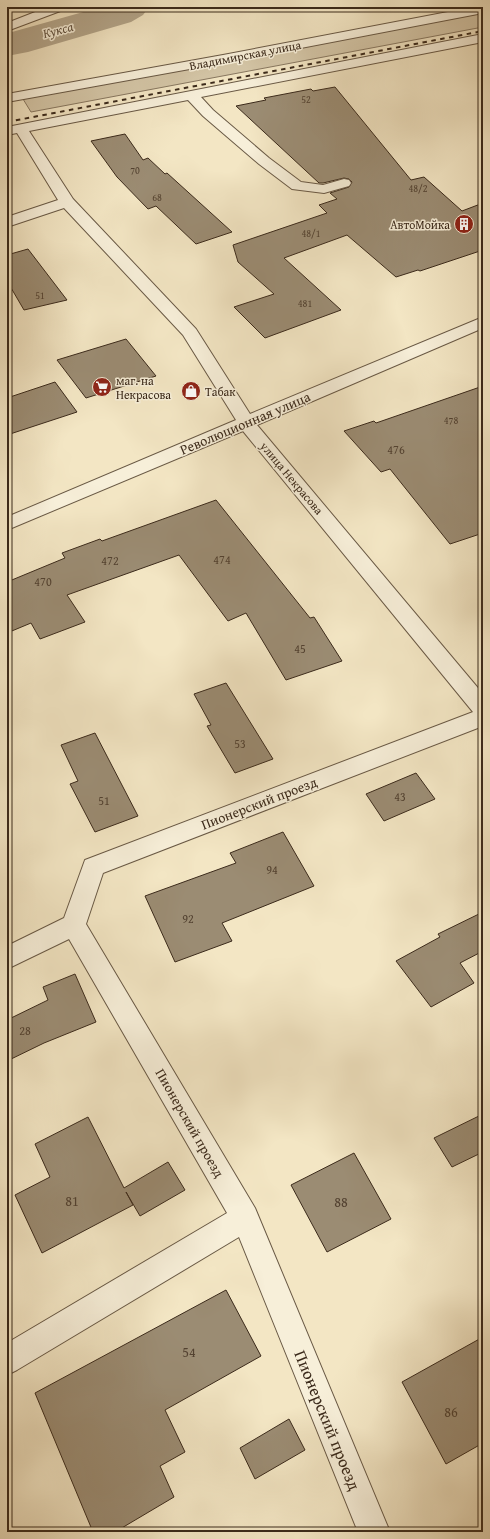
<svg xmlns="http://www.w3.org/2000/svg" width="490" height="1539" font-family="'Gentium Book Plus',serif">
	<style>
		.green { fill: #d4c6a7; stroke: #887861 }
		.lines { fill: none; stroke-linecap: round; stroke-linejoin: round }
		.river { fill: #b4a68b; fill-rule: evenodd }
		.building { fill: #9b8c73; stroke: #3b2a1b }
		.minor-casing { stroke: #695945; stroke-width: 2 }
		.minor { fill: #f7efd9; fill-rule: evenodd }
		.rail { stroke: #3b2a1b; stroke-width: 2; stroke-dasharray: 4.5 4.5; stroke-linecap: butt }
		.labels { text-anchor: middle; dominant-baseline: central; stroke-width: 3; stroke-linejoin: round; paint-order: stroke }
		.far-number-label { font-size: 10px; fill: #534231 }
		.far-street-label { font-size: 12px; fill: #3b2a1b; stroke: #f7efd9 }
		.far-poi-label { font-size: 12px; fill: #3b2a1b; stroke: #f7efd9; text-anchor: start }
		.number-label { font-size: 12px; fill: #534231 }
		.far-water-label { font-size: 13px; font-style: italic; fill: #5f4f3d; stroke: #f7efd9 }
		.street-label { font-size: 14px; fill: #3b2a1b; stroke: #f7efd9 }
		.near-number-label { font-size: 14px; fill: #534231 }
		.near-street-label { font-size: 17px; fill: #3b2a1b; stroke: #f7efd9 }
	</style>
	<rect width="100%" height="100%" fill="#f3e6c4"/>
	<filter id="stains"><feTurbulence type="fractalNoise" baseFrequency=".005" numOctaves="4"/><feColorMatrix values="0 0 0 0 .2 0 0 0 0 .09 0 0 0 0 .02 0 0 0 .5 -.17"/></filter>
	<radialGradient id="worn" r=".72"><stop offset=".6" stop-color="#630" stop-opacity="0"/><stop offset="1" stop-color="#630" stop-opacity=".3"/></radialGradient>
	<path class="green" d="M483,13V27L31,112L23,99Z"/>
	<g class="lines">
		<path class="river" d="M101,7H149L143,15L131,22L28,52L7,56V32H12Z"/>
	</g>
	<path class="building" d="M335,87L411,180L424,177L462,211L483,203V250L420,271L418,270L396,277L347,235L284,258L341,310L265,338L234,307L274,294L238,262L233,245L327,213L319,205L337,199L330,193L349,187L352,182L349,179L344,178L323,183H319L236,106L266,100L264,98L311,89L313,91Z
		M125,134L143,160L148,158L165,174L167,173L232,232L196,244L156,206L148,209L117,177L91,141Z
		M28,249L67,300L24,310L7,281V255Z
		M126,339L156,376L86,398L57,360Z
		M55,382L77,412L7,435V398Z
		M483,386V533L450,544L390,469L381,472L344,431L374,421L376,423Z
		M216,500L310,618L314,617L342,661L286,680L246,613L228,621L179,555L67,595L85,622L40,639L31,623L7,633V582L65,558L62,553L100,539L102,541Z
		M226,683L273,759L235,773L207,726L211,725L194,694Z
		M95,733L138,816L95,832L70,784L78,781L61,745Z
		M416,773L435,799L384,821L366,794Z
		M283,832L314,886L222,923L232,941L175,962L145,896L236,863L230,853Z
		M483,912V951L460,963L474,983L431,1007L396,961L440,937L438,934Z
		M75,974L96,1022L44,1043L7,1061V1020L48,1000L43,987Z
		M483,1114V1152L452,1167L434,1138Z
		M88,1117L124,1188L168,1162L185,1190L140,1216L126,1192L133,1205L42,1253L15,1195L50,1177L35,1144Z
		M354,1153L391,1219L327,1252L291,1185Z
		M226,1290L261,1356L165,1410L185,1452L160,1466L174,1497L115,1532H93L35,1393Z
		M483,1337V1443L446,1464L402,1382Z
		M289,1419L305,1450L255,1479L240,1448Z"/>
	<g class="lines">
		<g class="minor-casing">
			<path id="minor" d="M48,7H65L63,10L7,31V23Z
				M474,7H483V13L223,63L7,102V94L223,55Z
				M483,34V42L201,97L213,110L269,158L301,182L323,185L344,179L349,180L351,183L349,186L324,193L292,189L259,164L203,116L188,100L29,131L73,199L196,329L250,414L483,317V328L257,425L483,694V726L103,873L86,924L255,1208L390,1532H358L239,1237L17,1370L7,1375V1343L227,1213L69,939L7,969V946L64,918L85,860L473,712L243,431L7,530V517L236,420L183,335L64,208L7,227V217L58,200L17,133L7,135V127Z"/>
		</g>
		<use href="#minor" class="minor"/>
		<path class="rail" d="M7,122L483,31"/>
	</g>
	<defs>
		<g id="building-disc" transform="scale(1)"><circle r="9.5" fill="#8f2418" stroke="#f7efd9"/><path d="M-4-6H4V6H1V3H-1V6H-4ZM-2.5-4.3h1.7v1.8h-1.7ZM.8-4.3h1.7v1.8H.8ZM-2.5-1h1.7V.8h-1.7ZM.8-1h1.7V.8H.8Z" fill="#fff"/></g>
		<g id="supermarket-disc" transform="scale(1)"><circle r="9.5" fill="#8f2418" stroke="#f7efd9"/><path d="M-6-5.5h2.5l.6 2H6L4.5 2H-2.5L-4.4-4H-6ZM-1.5 3.2a1.3 1.3 0 1 0 .1 0ZM3 3.2a1.3 1.3 0 1 0 .1 0Z" fill="#fff"/></g>
		<g id="shop-disc" transform="scale(1)"><circle r="9.5" fill="#8f2418" stroke="#f7efd9"/><path d="M-5-2.5h2.3a2.7 3.5 0 0 1 5.4 0H5L5.5 6h-11ZM-1.5-2.5h3a1.5 2.3 0 0 0-3 0Z" fill="#fff"/></g>
	</defs>
	<g fill-rule="evenodd">
		<use href="#building-disc" x="464" y="224"/>
		<use href="#supermarket-disc" x="102" y="387"/>
		<use href="#shop-disc" x="191" y="391"/>
	</g>
	<g class="labels">
		<g class="far-number-label">
			<text x="306" y="99">52</text>
			<text x="135" y="170">70</text>
			<text x="418" y="188">48/2</text>
			<text x="157" y="197">68</text>
			<text x="311" y="233">48/1</text>
			<text x="40" y="295">51</text>
			<text x="305" y="303">481</text>
			<text x="451" y="420">478</text>
		</g>
		<g class="far-street-label">
			<text transform="translate(245 55) rotate(-11)">Владимирская улица</text>
			<text transform="translate(292 478) rotate(50)">улица Некрасова</text>
		</g>
		<g class="far-poi-label">
			<text x="450" y="224" text-anchor="end">АвтоМойка</text>
			<text x="116" y="380">маг. на<tspan x="116" dy="14">Некрасова</tspan></text>
			<text x="205" y="391">Табак</text>
		</g>
		<g class="number-label">
			<text x="396" y="449">476</text>
			<text x="222" y="559">474</text>
			<text x="110" y="560">472</text>
			<text x="43" y="581">470</text>
			<text x="300" y="648">45</text>
			<text x="240" y="743">53</text>
			<text x="400" y="796">43</text>
			<text x="104" y="800">51</text>
			<text x="272" y="869">94</text>
			<text x="188" y="918">92</text>
			<text x="25" y="1030">28</text>
		</g>
		<g class="far-water-label">
			<text transform="translate(58 30) rotate(-15)">Кукса</text>
		</g>
		<g class="street-label">
			<text transform="translate(245 423) rotate(-23)">Революционная улица</text>
			<text transform="translate(259 803) rotate(-21)">Пионерский проезд</text>
			<text transform="translate(190 1123) rotate(60)">Пионерский проезд</text>
		</g>
		<g class="near-number-label">
			<text x="72" y="1201">81</text>
			<text x="341" y="1202">88</text>
			<text x="189" y="1352">54</text>
			<text x="451" y="1412">86</text>
		</g>
		<g class="near-street-label">
			<text transform="translate(328 1420) rotate(68)">Пионерский проезд</text>
		</g>
	</g>
	<rect width="490" height="1539" fill="none" stroke="#f3e6c4" stroke-width="24"/>
	<rect x="8" y="8" width="474" height="1523" fill="none" stroke="#3b2a1b" stroke-width="2"/>
	<rect x="12" y="12" width="466" height="1515" fill="none" stroke="#3b2a1b"/>
	<rect width="100%" height="100%" filter="url(#stains)"/>
	<rect width="100%" height="100%" fill="url(#worn)"/>
</svg>
